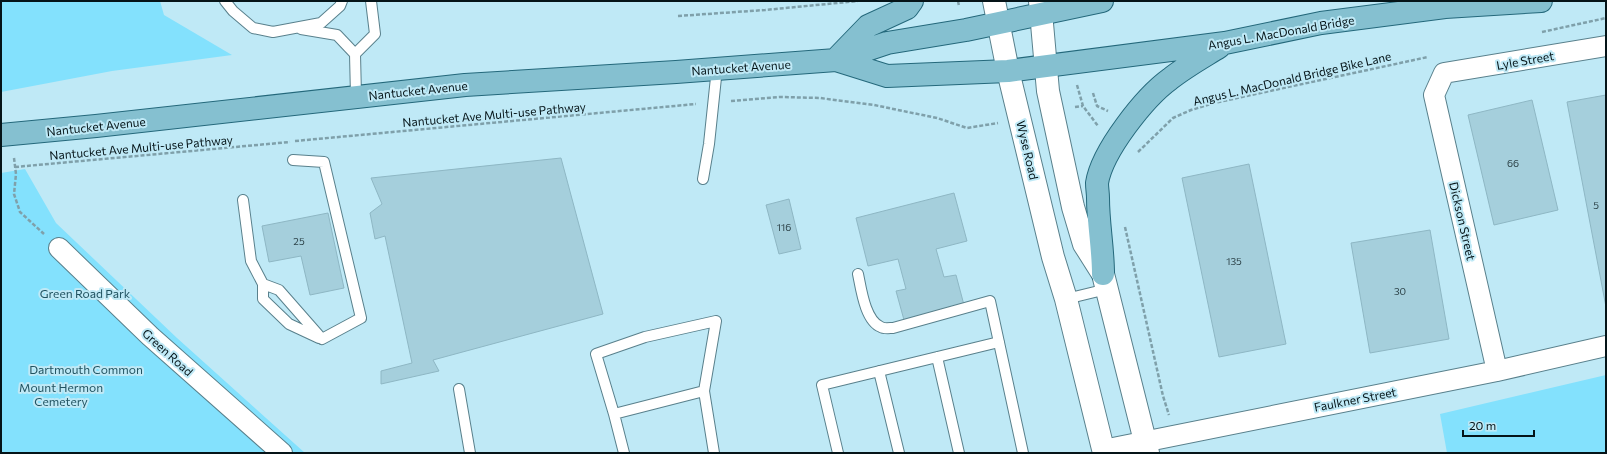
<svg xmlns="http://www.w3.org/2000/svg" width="1607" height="454" font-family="Commissioner,sans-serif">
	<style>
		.green { fill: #83e1fd }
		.building { fill: #a5cfdc; stroke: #8eb7c4 }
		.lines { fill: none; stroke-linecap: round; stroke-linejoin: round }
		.lane-casing { stroke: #59808c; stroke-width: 12 }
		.street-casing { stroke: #59808c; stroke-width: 22 }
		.secondary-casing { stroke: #59808c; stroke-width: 24 }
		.primary-casing { stroke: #24687b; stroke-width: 24 }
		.path { stroke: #7fa0aa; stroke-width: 2.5; stroke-dasharray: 4 2; stroke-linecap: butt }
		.lane { stroke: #fff; stroke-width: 10 }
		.street { stroke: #fff; stroke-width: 20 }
		.secondary { stroke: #fff; stroke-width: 22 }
		.primary { stroke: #85c0d0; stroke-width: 22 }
		.labels { text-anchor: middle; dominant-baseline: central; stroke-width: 4; stroke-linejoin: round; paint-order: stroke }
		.number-label { font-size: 10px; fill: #2d4349 }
		.street-label { font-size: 12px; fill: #051418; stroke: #bfe9f6 }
		.park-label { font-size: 12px; fill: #215361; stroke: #bfe9f6 }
	</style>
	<rect width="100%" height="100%" fill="#bfe9f6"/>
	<path class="green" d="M1,1H160L164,15L232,55L112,71L1,92Z
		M25,169L56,223L177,338L305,453H1V173Z
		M1606,375V453H1447L1440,414Z"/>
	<path class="building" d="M1606,95V307L1567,102Z
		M1532,100L1558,210L1494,225L1468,115Z
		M561,158L603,314L433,360L439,371L381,384V371L412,363L385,236L375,239L370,213L382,204L371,178Z
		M1249,164L1286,344L1219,357L1182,178Z
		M954,193L967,241L936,249L944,277L956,275L964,305L904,320L896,291L906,289L898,259L868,266L856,218Z
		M789,199L801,249L779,254L766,205Z
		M328,213L344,288L310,295L301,256L269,262L262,226Z
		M1430,230L1449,339L1370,353L1351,243Z"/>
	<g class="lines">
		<g class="lane-casing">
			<path id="lane" d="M225,1L233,11L253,28L273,32L321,23L340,6L342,1
				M301,29L337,35L355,54
				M356,96L355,54L375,34L371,1
				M703,179L709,144L717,68
				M243,200L251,261L263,284L279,290L322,339L361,318L324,162L293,160
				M858,274C861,288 865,321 881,327C884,329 890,328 893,328L990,301L1023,453
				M263,284V299L289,324L319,338
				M1066,299L1107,289
				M937,357L959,453
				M879,371L899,453
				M459,389L470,453
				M614,414L704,391
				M624,453L614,414L596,354L645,337L716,321L704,391L714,453
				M838,453L822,385L999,342"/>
		</g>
		<g class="street-casing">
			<path id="street" d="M59,248L150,336L282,453
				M1497,371L1434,95L1444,73L1606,46
				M1103,450L1497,371L1606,346"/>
		</g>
		<g class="secondary-casing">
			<path id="secondary" d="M994,1L1008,71L1053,257L1066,299L1104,453
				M1040,1L1048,91L1073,207L1084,244L1103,274L1148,453"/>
		</g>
		<g class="primary-casing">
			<path id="primary" d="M838,57L868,26L907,8L912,1
				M836,60L887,76L1008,71L1225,43L1321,23L1445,7L1541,1
				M1,135L96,126L465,85L676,72L836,60L887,43L966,30L1102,1
				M1103,274C1103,248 1098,224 1098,198C1098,193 1097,188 1097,183C1102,151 1145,97 1170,79C1185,67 1203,57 1219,47"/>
		</g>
		<path class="path" d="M958,1L959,6
			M678,16L765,10L858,1
			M1542,32L1606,18
			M1077,85L1083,106L1098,126
			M1093,93L1097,106L1108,111
			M731,101L780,97L820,98L874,105L937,118L967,128L998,123
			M1075,107L1083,106
			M295,141L696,104
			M1138,152L1173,118L1191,110L1214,103L1428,57
			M14,158L16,174L14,194L20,212L44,234
			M15,167L290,142
			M1125,227L1163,396L1169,415"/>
		<use href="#lane" class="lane"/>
		<use href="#street" class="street"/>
		<use href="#secondary" class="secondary"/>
		<use href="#primary" class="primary"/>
	</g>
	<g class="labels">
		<g class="number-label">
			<text x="1513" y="163">66</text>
			<text x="1596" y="205">5</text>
			<text x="784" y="227">116</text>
			<text x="299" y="241">25</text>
			<text x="1234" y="261">135</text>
			<text x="1400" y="291">30</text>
		</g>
		<g class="street-label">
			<text transform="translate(1281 32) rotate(-10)">Angus L. MacDonald Bridge</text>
			<text transform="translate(1525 60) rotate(-10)">Lyle Street</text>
			<text transform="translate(741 67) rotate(-4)">Nantucket Avenue</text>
			<text transform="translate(1292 78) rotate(-13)">Angus L. MacDonald Bridge Bike Lane</text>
			<text transform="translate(418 90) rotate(-6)">Nantucket Avenue</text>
			<text transform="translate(494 114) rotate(-5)">Nantucket Ave Multi-use Pathway</text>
			<text transform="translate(96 126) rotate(-6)">Nantucket Avenue</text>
			<text transform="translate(141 147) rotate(-5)">Nantucket Ave Multi-use Pathway</text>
			<text transform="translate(1028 150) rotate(77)">Wyse Road</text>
			<text transform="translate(1463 221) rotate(77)">Dickson Street</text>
			<text transform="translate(168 352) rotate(42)">Green Road</text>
			<text transform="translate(1355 399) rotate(-11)">Faulkner Street</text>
		</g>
		<g class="park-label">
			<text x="85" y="293">Green Road Park</text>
			<text x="86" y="369">Dartmouth Common</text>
			<text x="61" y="387">Mount Hermon<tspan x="61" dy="14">Cemetery</tspan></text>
		</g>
	</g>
	<rect width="1607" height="454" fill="none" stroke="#051418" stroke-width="4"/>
	<path d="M1463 430v6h71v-6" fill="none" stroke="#051418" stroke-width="2"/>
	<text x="1469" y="430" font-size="12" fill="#051418" stroke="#bfe9f6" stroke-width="3" paint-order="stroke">20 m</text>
</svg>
